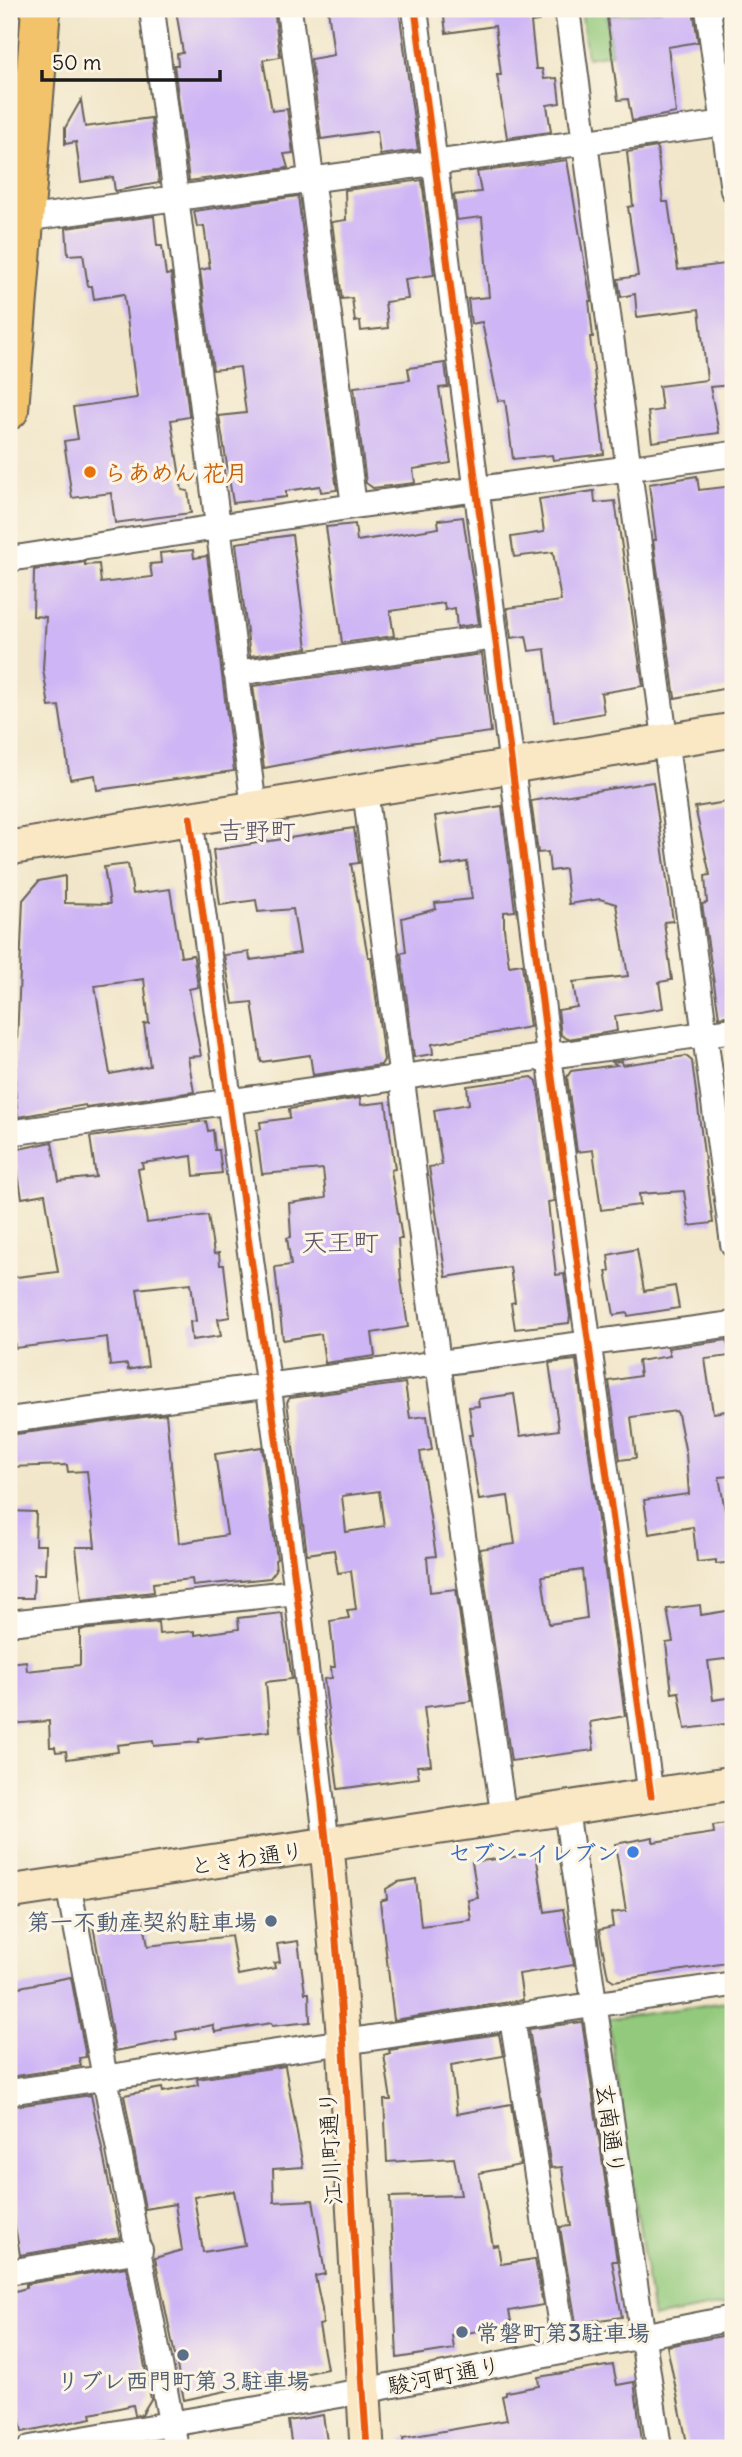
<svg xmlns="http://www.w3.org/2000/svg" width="742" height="2457" font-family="Delius,'Klee One',sans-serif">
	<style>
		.green { fill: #92c97c; stroke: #57724c; stroke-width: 2 }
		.building { fill: #ceb5f5; fill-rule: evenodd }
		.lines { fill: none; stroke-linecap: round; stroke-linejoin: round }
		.street-casing { stroke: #676359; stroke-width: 28 }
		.secondary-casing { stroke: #676359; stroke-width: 37 }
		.highway-casing { stroke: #676359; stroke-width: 42 }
		.street { stroke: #fff; stroke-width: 24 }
		.secondary { stroke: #fae7c3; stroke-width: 33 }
		.highway { stroke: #f2c36a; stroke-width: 38 }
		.cycleway-casing { stroke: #fcf5e5; stroke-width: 11 }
		.cycleway { stroke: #e8590c; stroke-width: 7 }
		.food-dot { fill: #e8710a; stroke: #fcf5e5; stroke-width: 2.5 }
		.shop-dot { fill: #3f7fe0; stroke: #fcf5e5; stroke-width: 2.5 }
		.service-dot { fill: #5c6f8a; stroke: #fcf5e5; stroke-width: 2.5 }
		.labels { text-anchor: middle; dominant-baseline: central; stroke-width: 6; stroke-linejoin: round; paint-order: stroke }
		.food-label { font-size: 23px; font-weight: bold; fill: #c56008; stroke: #fcf5e5; text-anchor: start }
		.shop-label { font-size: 23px; font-weight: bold; fill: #366cbe; stroke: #fcf5e5; text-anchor: end }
		.street-label { font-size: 23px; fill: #1c1c1c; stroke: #fcf5e5 }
		.service-label { font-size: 23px; font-weight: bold; fill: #4e5e75; stroke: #fcf5e5; text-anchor: end }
		.quarter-label { font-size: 26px; fill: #5a5268; stroke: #fcf5e5 }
	</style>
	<rect width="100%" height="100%" fill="#fcf5e5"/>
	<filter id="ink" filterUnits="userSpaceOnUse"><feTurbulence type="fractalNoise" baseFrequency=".0143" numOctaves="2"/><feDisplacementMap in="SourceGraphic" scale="14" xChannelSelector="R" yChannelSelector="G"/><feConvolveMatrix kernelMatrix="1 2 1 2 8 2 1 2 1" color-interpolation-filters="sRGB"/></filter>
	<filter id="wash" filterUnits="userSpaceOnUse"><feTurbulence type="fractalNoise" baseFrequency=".00686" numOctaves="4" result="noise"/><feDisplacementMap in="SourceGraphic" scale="28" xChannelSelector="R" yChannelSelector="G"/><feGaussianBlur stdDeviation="1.57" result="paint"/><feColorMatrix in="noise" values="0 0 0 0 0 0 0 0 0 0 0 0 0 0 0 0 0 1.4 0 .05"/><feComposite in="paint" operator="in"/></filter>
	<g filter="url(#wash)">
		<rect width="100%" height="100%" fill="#f1e6c9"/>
		<path class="green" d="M581,9H661L662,10L607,17L612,54L587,58Z
			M719,9H733V107Z
			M733,2001V2303L653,2318L608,2019Z"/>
		<g id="blocks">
			<path class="building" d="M274,9L280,57L263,60L272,111L287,109L293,153L284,154L288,168L189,181L174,65H178L177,54L183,53L176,10Z
				M328,9H399L418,150L380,155L377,131L321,139L311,59L334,55Z
				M443,9H538L539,21L531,22L536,69H542L544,79L557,78L560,103L547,105L551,132L507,138L497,75H501L495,26L446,33Z
				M668,9H693L698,42L668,47L676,113L632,121L628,99L618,100L607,17Z
				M81,100L85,127L151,118L159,183L115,191L113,177L81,182L76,142L65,144V128Z
				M657,147L663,202H668L678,270L725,264L733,318V382L732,385L710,387L719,433L652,442L648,412L662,410L659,386L707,380L699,309L637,317L635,294L621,297L618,279L638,276L628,207L633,206L627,152Z
				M567,160L591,301H589L593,337H590L604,454L553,460L552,455L513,459L505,400L498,401L482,322L471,324L468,299L489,297L482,217L457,220L454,195L481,192L477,172Z
				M422,180L434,275L405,279L408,299L385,302L388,328L361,331L360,321L355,322L352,298L342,299L332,222L346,220L345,190Z
				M298,196L337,490L321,492L320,486L286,491V497L233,503L219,416L246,413L240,367L213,370L200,270L210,268L204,226L197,227L194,211Z
				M154,216L157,246H162L166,275L171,274L189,414V417L171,420L182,490L188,491L191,513L115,523L111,493L72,498L64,441L78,439L73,407L137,398L124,294L94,299L92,286H88L83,254L68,255L66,228Z
				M445,363L448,387L439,388L451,463L413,469L415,483L373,488L366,483L354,387L410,380L408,368Z
				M697,476L699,490L733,486V687L675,698L653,540H656L649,484Z
				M594,491L595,503L615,501L643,686L601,693L604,713L554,722L545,649L529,651L526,636L511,638L507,608L561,601L553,552L514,557L511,537L544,532L539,499Z
				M463,517L479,624L457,627L455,608L445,610L444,603L390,611L394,636L342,643L326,527L355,524L357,541L439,528L438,520Z
				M292,535L307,648L250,656L236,543Z
				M193,550L194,558L207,556L234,771L97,790L95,775L70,779L59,706L49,707L43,669L46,617L33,616L34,570L85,562V565L99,564L101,583L152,577L150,564L161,563L160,553Z
				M482,654L491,732L358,750L264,768L253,686Z
				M653,782L673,921L664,922L672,980L659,982L663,1008L615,1016L617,1031L568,1039L561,1035L558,1010L577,1007L573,982L628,976L616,904L600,899L569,904L565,869L550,871L548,852L538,853L531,801Z
				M733,801V1015L719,1017L702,904L707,903L705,876L710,875L695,807Z
				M502,806L515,911L504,912V929L509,966L522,964L530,1027L432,1044L433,1054L414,1057L401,953L406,952L402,918L436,909L435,903L472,899L467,862L442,866L435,816Z
				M354,828L359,863L351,864L368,957H371L384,1060L381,1065L313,1075L310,1055L261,1062L252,1002L233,1004L224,955L249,952L250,960L300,953L293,909L258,912L256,900L220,905L213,850Z
				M128,864L133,894L170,889L181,957L193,955L194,958L198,987L189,989L201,1056L188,1057L194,1092L86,1107L85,1105L18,1117L15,1088L23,900L39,881L65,876V903L110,904L104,867ZM144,979L149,1023L144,1024L150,1066L110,1074L95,986Z
				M686,1056L692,1061L713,1223L689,1226L684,1191L639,1194L640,1205L601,1210L593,1150L577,1152L567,1077L571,1071L617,1065L612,1062L621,1061L622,1065Z
				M532,1077L537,1081L554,1201L548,1202L556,1275L564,1274L570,1316L569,1323L515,1329L511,1303L515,1302L510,1267L446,1277L429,1167L442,1165L434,1110L469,1104L467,1086Z
				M360,1098L361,1105L386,1102L395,1169L391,1170L402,1239H398L401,1280L408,1327L372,1333L375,1356L325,1363L321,1334L283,1340L275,1267L291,1265L287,1238L291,1237L289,1203L326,1198L323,1169L262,1174L256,1130L261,1129L260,1122L290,1118L289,1109Z
				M206,1121L208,1131L213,1130L215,1150H219L222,1173L194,1176L192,1156L142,1163L143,1168L138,1169L147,1223L208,1215L214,1254L219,1253L220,1265H224L230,1317L218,1319L221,1336L192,1340L190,1322L196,1321L191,1283L137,1289L148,1366L128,1370L127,1364L110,1366L107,1337L15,1348L9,1278L58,1272L45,1194L22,1198L14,1150L52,1142L59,1181L96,1177L90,1137Z
				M637,1249L644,1291L675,1286L679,1308L628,1316L627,1313L614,1315L606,1271H610L608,1255Z
				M727,1340L730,1356L705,1359L713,1413L733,1410V1476L719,1477L726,1516L733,1515V1562L716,1564V1560L697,1562L693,1527L649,1534L644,1500L689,1494L686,1454L678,1414L676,1411L631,1417L636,1458L620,1460L609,1381L640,1376L638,1361L670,1356L668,1348Z
				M576,1360L625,1716L590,1722L594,1750L511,1761L480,1549L515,1544L508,1496L479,1500L469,1435H473L469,1407L479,1406L478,1399L514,1394L520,1436L559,1430L549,1363ZM582,1570L587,1618L549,1624L542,1576Z
				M405,1383L410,1418L427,1416L432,1450L420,1452L436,1556L427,1557L430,1592L456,1589L472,1701L424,1707L431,1765L417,1766L419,1778L338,1789L324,1679L332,1678L331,1667H335L330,1621L349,1618L347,1610L356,1609L351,1571L338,1573L334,1550L307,1554L287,1402L290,1398ZM379,1491L384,1526L346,1532L342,1496Z
				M166,1414L179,1543L227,1535L215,1454L262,1447L277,1559L275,1560L276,1570L270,1578L193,1586L192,1579L153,1583L154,1592L82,1600L76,1547H95L87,1471L68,1472L67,1465L9,1467V1435Z
				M9,1511L36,1512L35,1545H46L45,1574H34L33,1598H9Z
				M700,1605L701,1615L733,1610V1658L708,1661L713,1700L733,1697V1723L685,1729L679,1692L672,1693L666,1643L673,1642L667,1609Z
				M282,1613L292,1679L266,1682L270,1731L199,1739V1742L154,1746L153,1741L117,1745L118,1752L67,1759L66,1751L56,1752L55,1747H50L49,1721L9,1724V1663L26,1661L27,1671L80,1665V1630L158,1622L159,1634L195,1631V1635L239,1629L238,1618Z
				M733,1823V1962L614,1981L608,1977L599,1930L613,1927L611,1913L626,1911L615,1844L653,1837V1842L714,1833L713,1826Z
				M536,1854L545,1912L563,1909L574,1965L519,1974L523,2000L394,2020L380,1901L387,1899L386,1889L398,1882L416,1879L421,1926L471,1920L468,1900L478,1898L472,1862Z
				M143,1917L148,1946L231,1936L238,1975L275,1968L274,1963L280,1962L277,1944L298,1941L305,1993H309L310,2022L272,2026L271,2023L215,2032L213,2025L176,2032L177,2039L115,2051L93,1925Z
				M71,1977L86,2057L79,2058L81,2066L9,2077V1989Z
				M582,2022L617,2261H612L622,2317L576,2323L560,2227L571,2226L562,2167L551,2168L529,2029Z
				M499,2034L503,2056L451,2065L457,2114L511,2104L520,2165L479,2173L493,2246L498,2245L501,2264L535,2259L543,2305L509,2311L512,2326L452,2335L454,2349L397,2358L390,2197L461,2195L454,2158L387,2162L384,2100H391L384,2055L390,2053L389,2050Z
				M285,2066L303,2167L273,2169L274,2202L313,2200L325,2274L315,2276L322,2309L323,2324L319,2325L327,2369L184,2400L155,2258L182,2250L175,2204L145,2209L124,2095L162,2088L163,2092L198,2085L197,2079ZM234,2191L245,2245L203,2252L194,2197Z
				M91,2095L120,2238L20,2255L12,2208L9,2209V2107Z
				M126,2267L151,2399L142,2414L135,2415L133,2405L91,2414L92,2418L22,2432L18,2410L9,2411V2339H13L9,2293L26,2288V2284Z
				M733,2334V2448H688L667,2346Z
				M613,2365L617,2385L634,2382L643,2448H404L403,2438L507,2420L502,2396L506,2395V2392L539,2386L538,2377Z
				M323,2415L328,2448H292L288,2421Z"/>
		</g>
	</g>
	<g filter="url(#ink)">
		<use href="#blocks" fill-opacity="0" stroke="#676359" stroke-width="2"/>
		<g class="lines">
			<g class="street-casing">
				<path id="street" d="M152,9L254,808
					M289,9L354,506
					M415,9L549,1056L651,1796
					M567,9L733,1244
					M708,9L733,190
					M23,219L733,122
					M9,559L354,506L733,454
					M236,673L495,637
					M365,790L438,1363L504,1819
					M190,818L297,1592L327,1846
					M9,1133L733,1030
					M9,1420L733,1324
					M9,1623L297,1592
					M566,1810L659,2448
					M68,1884L176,2448
					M512,2018L565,2351
					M9,2092L733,1984
					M9,2272L140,2250
					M30,2448L363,2391L733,2318"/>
			</g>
			<g class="secondary-casing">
				<path id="secondary" d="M9,848L733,730
					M327,1846L344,2042L367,2448
					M9,1892L733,1783"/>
			</g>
			<g class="highway-casing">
				<path id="highway" d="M9,410L41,9"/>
			</g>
			<use href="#street" class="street"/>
			<use href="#secondary" class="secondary"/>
			<use href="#highway" class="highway"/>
			<g class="cycleway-casing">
				<path id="cycleway" d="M415,9L549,1056L651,1796
					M190,818C235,1161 290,1504 327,1848C349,2047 352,2248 367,2448"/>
			</g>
			<use href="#cycleway" class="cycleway"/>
		</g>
	</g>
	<circle class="food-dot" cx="90" cy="472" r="7"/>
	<circle class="shop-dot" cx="633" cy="1852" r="7"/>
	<g class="service-dot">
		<circle cx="271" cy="1921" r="7"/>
		<circle cx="462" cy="2332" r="7"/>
		<circle cx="183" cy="2355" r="7"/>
	</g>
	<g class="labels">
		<g class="food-label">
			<text x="104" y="472">らあめん 花月</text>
		</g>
		<g class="shop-label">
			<text x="619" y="1852">セブン-イレブン</text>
		</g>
		<g class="street-label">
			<text transform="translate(247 1858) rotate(-8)">ときわ通り</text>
			<text transform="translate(611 2129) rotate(82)">玄南通り</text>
			<text transform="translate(330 2148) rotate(-93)">江川町通り</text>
			<text transform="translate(444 2375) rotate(-11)">駿河町通り</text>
		</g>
		<g class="service-label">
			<text x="257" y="1921">第一不動産契約駐車場</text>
			<text x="476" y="2332" text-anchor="start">常磐町第3駐車場</text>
			<text x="183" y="2380" text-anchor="middle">リブレ西門町第３駐車場</text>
		</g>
		<g class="quarter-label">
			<text x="257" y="830">吉野町</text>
			<text x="340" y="1241">天王町</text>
		</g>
	</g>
	<rect width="742" height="2457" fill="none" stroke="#fcf5e5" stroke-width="35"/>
	<path d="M42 70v10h178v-10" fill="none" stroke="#1c1c1c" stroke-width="3.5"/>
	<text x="52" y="70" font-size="21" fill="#1c1c1c" stroke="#fcf5e5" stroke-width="5" paint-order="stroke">50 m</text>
</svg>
